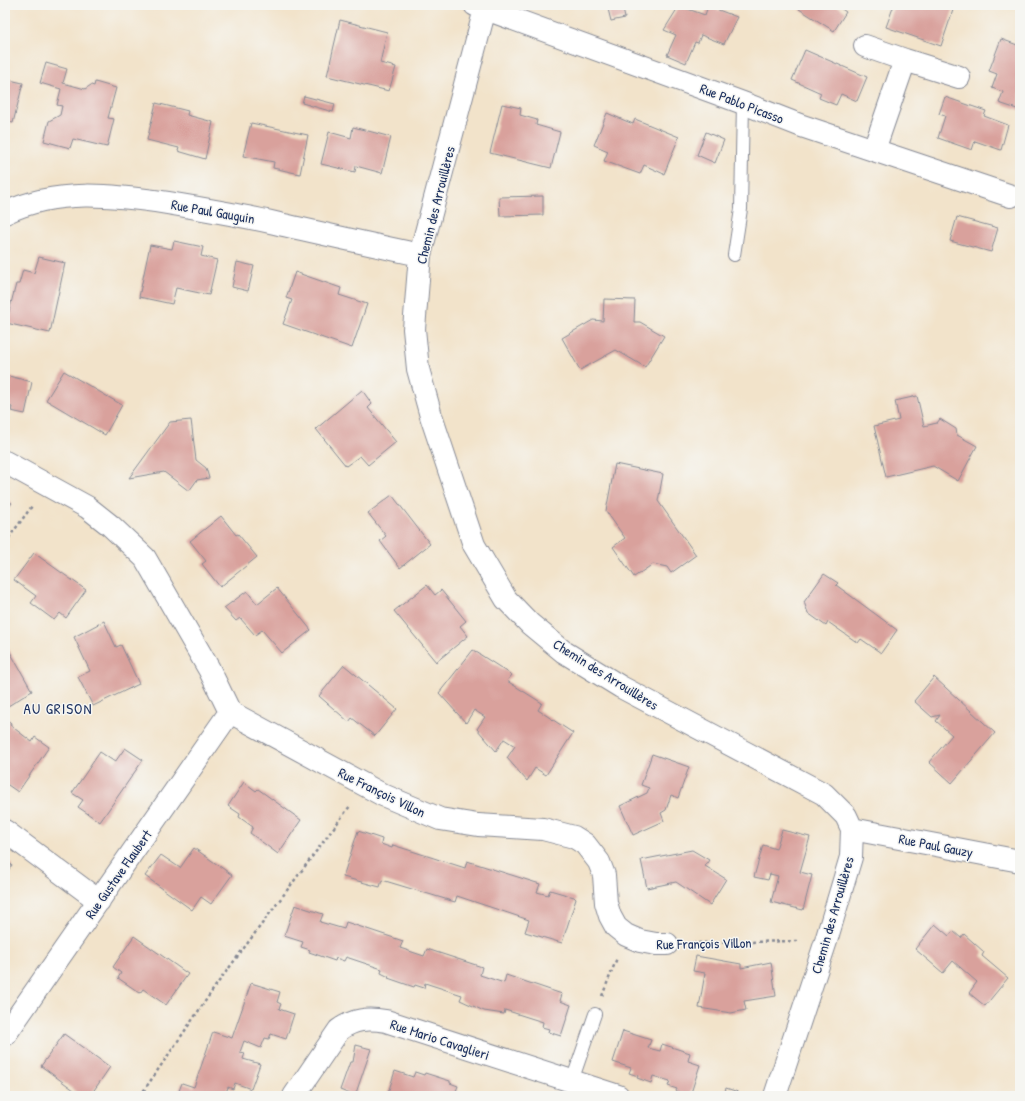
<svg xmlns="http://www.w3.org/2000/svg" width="1025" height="1101" font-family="'Patrick Hand',sans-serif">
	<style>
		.building { fill: #d9a19c }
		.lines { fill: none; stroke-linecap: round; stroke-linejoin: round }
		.service-casing { stroke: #868994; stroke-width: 14 }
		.minor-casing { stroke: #868994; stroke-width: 24 }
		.path { stroke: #868994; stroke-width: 2.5; stroke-dasharray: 3 3; stroke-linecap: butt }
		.service { stroke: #fff; stroke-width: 12 }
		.minor { stroke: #fff; stroke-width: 22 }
		.labels { text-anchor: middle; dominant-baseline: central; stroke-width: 3; stroke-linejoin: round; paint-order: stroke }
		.street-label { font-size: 14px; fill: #1b2f5e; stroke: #f6f6f2 }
		.neighbourhood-label { font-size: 15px; letter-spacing: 1px; fill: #1b2f5e; stroke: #f6f6f2 }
	</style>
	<rect width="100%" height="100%" fill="#f6f6f2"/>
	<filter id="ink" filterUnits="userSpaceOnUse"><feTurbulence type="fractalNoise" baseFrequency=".025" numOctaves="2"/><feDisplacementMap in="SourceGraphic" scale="8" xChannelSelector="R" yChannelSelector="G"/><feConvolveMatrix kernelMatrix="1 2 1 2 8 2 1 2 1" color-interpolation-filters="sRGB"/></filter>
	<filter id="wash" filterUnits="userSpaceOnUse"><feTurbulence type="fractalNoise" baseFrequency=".012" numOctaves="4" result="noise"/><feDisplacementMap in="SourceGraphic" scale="16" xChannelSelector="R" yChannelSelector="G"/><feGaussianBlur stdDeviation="0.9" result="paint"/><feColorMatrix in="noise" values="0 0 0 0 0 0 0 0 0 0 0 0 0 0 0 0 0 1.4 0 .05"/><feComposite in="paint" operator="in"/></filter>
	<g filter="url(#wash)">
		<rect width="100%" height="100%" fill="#f2e3ca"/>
		<g id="blocks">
			<path class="building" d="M607,5H622L625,18L611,21Z
				M801,5H836L846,12L834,31L799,9Z
				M894,5H947L954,7L941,46L886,27Z
				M679,6L705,15L708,6L737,17L724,44L701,35L698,43L695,42L686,63L667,55L676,35L664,30Z
				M340,20L387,32L380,63L396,67L389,91L327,76Z
				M1001,39L1020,46V110L999,103L1003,92L992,88L997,74L989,71Z
				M805,50L867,77L857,101L841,94L836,105L819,98L821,93L792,80Z
				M46,63L67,69L63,83L85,89L91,85L94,86L95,82L116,88L108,118L114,119L107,147L73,139L70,148L44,141L49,121L60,115L62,106L57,105L61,89L40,83Z
				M5,79L23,83L13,123L5,121Z
				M304,96L335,104L333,112L302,103Z
				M945,97L986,111L984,116L1008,125L1001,150L975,141L972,150L938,138L945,116L939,114Z
				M156,103L188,111L187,115L213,122L205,159L178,151L179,148L147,140Z
				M502,104L521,108L520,115L537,120L536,125L560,132L551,168L490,153Z
				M607,113L633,124L635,119L679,137L664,174L644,165L640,174L604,161L608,151L594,145Z
				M251,123L308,135L300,174L273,168L274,162L243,156Z
				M353,127L391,137L382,173L356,166L355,172L321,164L329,132L351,138Z
				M706,132L724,140L715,163L697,155Z
				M543,196V215L500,216L499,197Z
				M957,217L998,228L991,252L950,241Z
				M174,241L203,247L201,256L217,260L209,295L176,288L172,304L139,297L150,245L172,249Z
				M39,257L65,263L50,333L6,323L16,284H19L23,270L34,273Z
				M237,262L254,266L248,291L232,287Z
				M295,272L341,288L339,295L367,304L352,348L283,324L292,300L286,298Z
				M604,299L635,300L634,322H640L664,336L645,367L616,350L580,370L562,338L593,320L603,321Z
				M5,358L7,359L6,368H5Z
				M64,371L122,405L105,435L46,400Z
				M5,375L32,382L25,414L11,411L12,407L5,405Z
				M362,390L372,404L368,408L396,442L368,465L360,456L346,466L316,429Z
				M917,396L924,426L937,423L940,419L956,429L957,435L977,446L958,481L933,466L886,477L874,426L899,420L895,401Z
				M191,420L196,460L206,468L209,478L197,480L189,491L164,472L129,478L170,422Z
				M615,464L663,474L658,501L696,555L671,573L667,567L653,564L634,577L613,547L625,538L606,511Z
				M392,495L430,544L400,568L380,541L386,536L368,513Z
				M5,498L12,503L5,512Z
				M221,516L236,535L238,534L257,557L220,587L202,564L206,561L190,541Z
				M34,553L86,590L66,618L60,613L54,620L31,603L36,596L14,580Z
				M824,574L838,583L836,585L897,630L881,653L861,639L858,643L828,622L826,626L808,613L804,602Z
				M427,585L435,595L441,590L466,621L460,626L468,636L436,662L394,611Z
				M277,588L311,630L282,653L262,630L255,635L240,618L236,621L224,608L247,591L257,604Z
				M104,621L116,647L121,645L139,684L93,706L78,677L90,671L74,637Z
				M5,643L32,691L5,708Z
				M473,650L512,675L507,681L542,703L538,710L573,733L546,775L535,768L527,781L507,758L515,746L504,739L496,751L477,729L485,717L474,710L466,723L439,693Z
				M344,665L397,709L375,736L352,718L349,722L319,696Z
				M934,677L995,733L952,783L929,762L952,735L936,721L940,715L932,717L914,701Z
				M5,718L11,723L10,725L32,742L35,737L49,747L18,792L5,783Z
				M125,748L143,760L100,822L78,807L83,800L72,793L100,752L115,762Z
				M652,754L689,767L678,798L671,795L666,810L661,813L664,821L633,835L620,806L647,793L649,788L641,785Z
				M244,782L256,791L258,789L301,820L278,854L250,833L253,827L239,817L240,814L228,806Z
				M782,830L810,837L800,872L812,875L803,910L771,902L778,876L770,874L768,880L754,877L763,845L776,849Z
				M358,831L382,839L381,844L392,848L393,845L465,868L467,861L540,884L537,892L548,895L550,890L574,897L576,899L562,943L525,932L529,920L457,896L455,902L382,880L380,887L343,877Z
				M194,848L232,875L211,904L201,897L192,910L145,876L161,855L180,868Z
				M692,850L709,860L705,866L726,879L710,905L676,882L647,888L641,860Z
				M5,860L12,865L5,875Z
				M295,905L323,914L320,922L344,929L346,922L403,941L400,948L424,956L427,949L482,967L480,975L504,983L506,975L562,994L560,1001L571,1005L561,1036L548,1032L549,1029L542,1027L543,1022L505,1010L504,1014L484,1011L460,1000L462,995L425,983L424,988L415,985L414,987L388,978L389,977L381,973L382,969L346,957L344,961L336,958L335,961L309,952L310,950L301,947L303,942L284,936Z
				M935,924L949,936L953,931L961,938L964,934L984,952L982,956L1008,978L985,1006L969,993L977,982L953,961L943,973L915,949Z
				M134,936L188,974L166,1005L143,989L140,993L118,978L121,973L113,967Z
				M696,956L741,964V968L771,962L776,996L744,1001L746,1010L731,1013L699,1008L705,973L693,971Z
				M251,983L280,992L277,1002L281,1004L279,1009L294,1014L286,1039L271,1034L269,1039L265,1038L261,1048L244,1041L240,1052L245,1053L243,1059L260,1064L251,1089L235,1083L233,1089L228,1087L225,1096L212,1092L210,1096H177L182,1083L194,1087L213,1032L232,1038Z
				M623,1031L651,1040L648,1048L660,1051L662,1044L690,1053L688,1061L700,1065L690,1096L676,1091L677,1089L668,1086L670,1081L653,1076L651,1083L637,1078L638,1076L629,1073L631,1068L613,1062Z
				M64,1034L110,1067L90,1096H82L41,1066Z
				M356,1045L371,1049L355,1096L340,1090L350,1062H353Z
				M395,1071L413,1077L415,1072L424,1075L425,1073L450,1081V1083L458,1086L456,1091L469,1096H387Z
				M726,1088L741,1093L740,1096H724Z"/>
		</g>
	</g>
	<g filter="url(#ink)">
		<use href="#blocks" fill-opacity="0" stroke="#868994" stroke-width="1"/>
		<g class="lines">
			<g class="service-casing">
				<path id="service" d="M734,255L741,209L743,103
					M572,1081L595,1014"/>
			</g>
			<g class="minor-casing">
				<path id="minor" d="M475,5L743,103L802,126L1011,196
					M485,9L420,255L414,329L418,369L431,416L474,545L506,599L530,624L564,652L621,687L824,794L846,816L852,829L851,857L826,941L775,1096
					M865,46L905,60L874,150
					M905,60L959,77
					M5,213C57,188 113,195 168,203C204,209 240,215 275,223C324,234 372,245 420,255
					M5,462L87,507L111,526L145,558L209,669L230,712L383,795L440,819L478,825L543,829L574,837L585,844L599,862L604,875L606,903L610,916L616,927L626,935L640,941L656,944H667
					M852,829L1020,861
					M5,831L99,901
					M5,1035L230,712
					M294,1096L339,1030C354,1019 367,1018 386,1021L618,1096"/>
			</g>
			<path class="path" d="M5,543L32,506
				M692,943L799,941
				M602,996L617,958
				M140,1096L217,984L350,806"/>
			<use href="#service" class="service"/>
			<use href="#minor" class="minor"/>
		</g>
	</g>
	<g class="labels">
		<g class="street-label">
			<text transform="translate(742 103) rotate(21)">Rue Pablo Picasso</text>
			<text transform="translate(435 205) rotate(-76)">Chemin des Arrouillères</text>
			<text transform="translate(213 211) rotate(10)">Rue Paul Gauguin</text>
			<text transform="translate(606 674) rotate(32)">Chemin des Arrouillères</text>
			<text transform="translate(382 792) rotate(26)">Rue François Villon</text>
			<text transform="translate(936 845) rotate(11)">Rue Paul Gauzy</text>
			<text transform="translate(118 874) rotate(-55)">Rue Gustave Flaubert</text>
			<text transform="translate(832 915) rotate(-74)">Chemin des Arrouillères</text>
			<text transform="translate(704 943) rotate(-1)">Rue François Villon</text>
			<text transform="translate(440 1039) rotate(18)">Rue Mario Cavaglieri</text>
		</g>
		<g class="neighbourhood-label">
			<text x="58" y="708">AU GRISON</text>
		</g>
	</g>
	<rect width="1025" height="1101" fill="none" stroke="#f6f6f2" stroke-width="20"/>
</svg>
